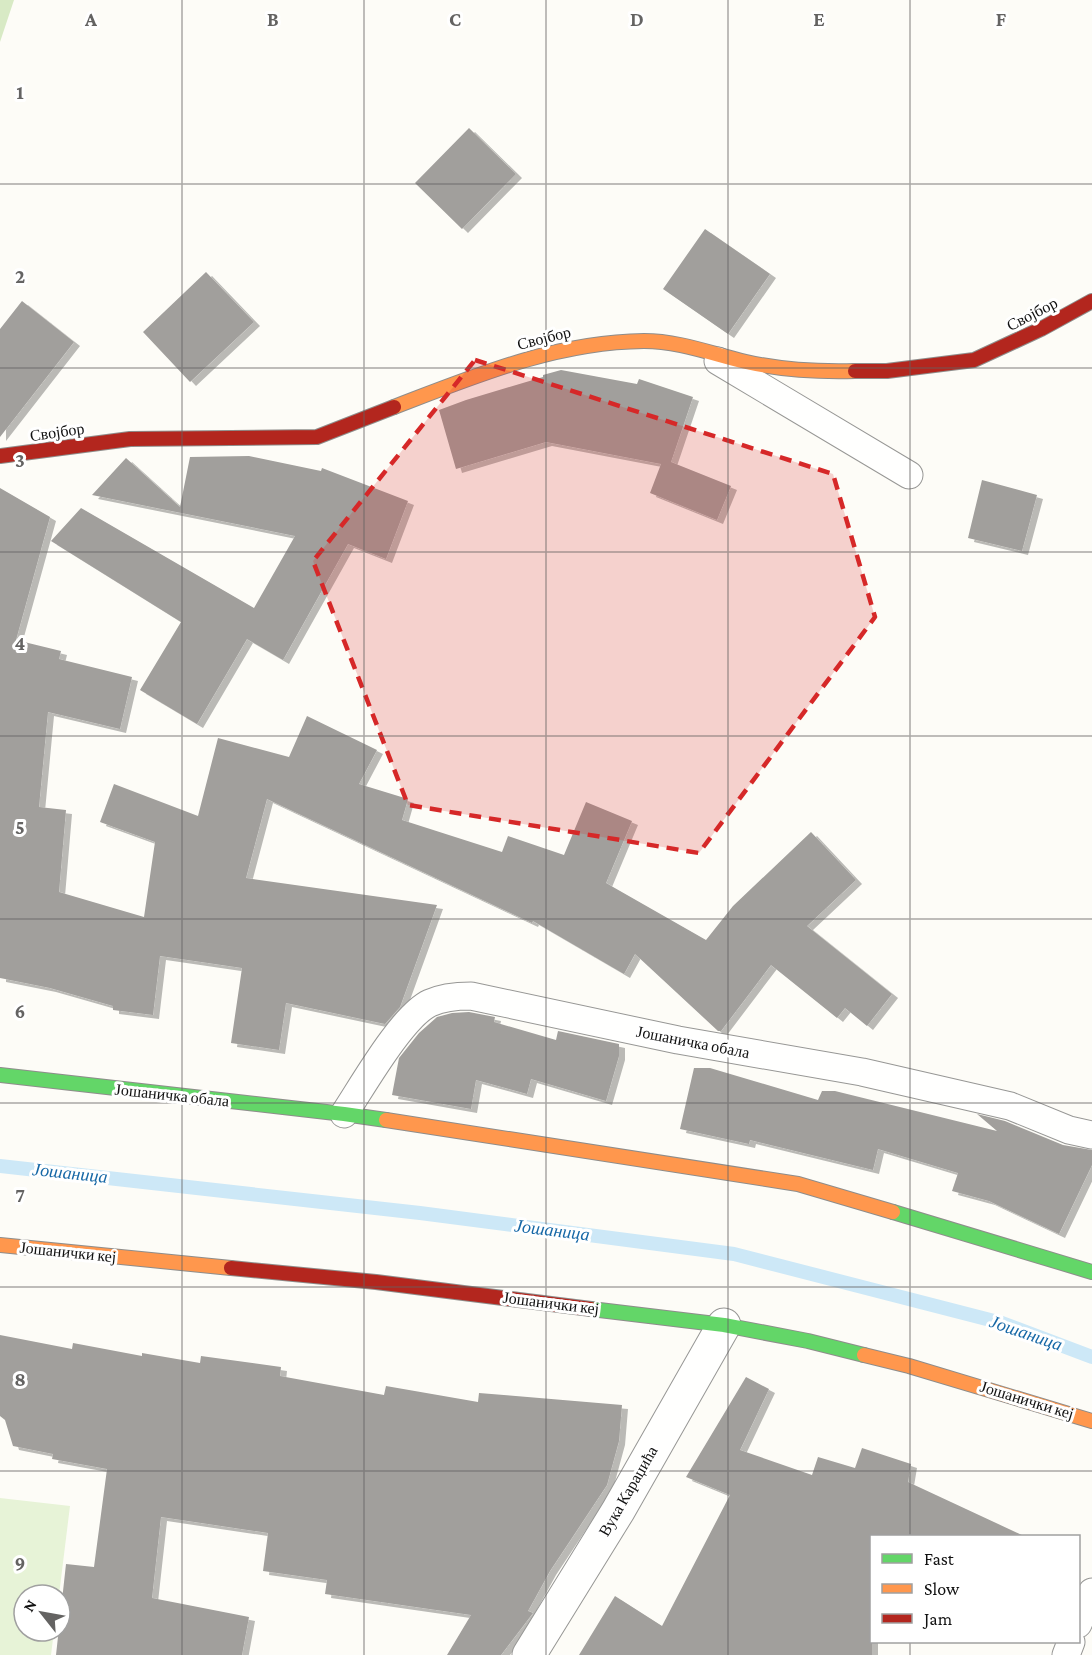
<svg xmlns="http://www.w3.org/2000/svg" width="1092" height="1655" font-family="'Crimson Pro',serif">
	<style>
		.green { fill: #e7f3d7 }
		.forest { fill: #d8eac5 }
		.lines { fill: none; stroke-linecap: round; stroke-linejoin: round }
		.stream { stroke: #cde8f7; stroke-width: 14 }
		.building { fill: #a19f9c; filter: url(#shadow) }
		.lane-casing { stroke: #979795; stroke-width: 29 }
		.street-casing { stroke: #979795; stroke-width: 35 }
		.fast-casing { stroke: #8e8d8b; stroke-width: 16 }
		.slow-casing { stroke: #8e8d8b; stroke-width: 16 }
		.jam-casing { stroke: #8e8d8b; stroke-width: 16 }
		.lane { stroke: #fffffe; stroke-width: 27 }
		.street { stroke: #fffffe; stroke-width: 33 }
		.fast { stroke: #63d668; stroke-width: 14 }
		.slow { stroke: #ff974d; stroke-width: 14 }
		.jam { stroke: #b3261e; stroke-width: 14 }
		.marked { fill: #d62828; fill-opacity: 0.2; stroke: #d62828; stroke-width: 4.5; stroke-dasharray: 12 8; stroke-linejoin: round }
		.grid { fill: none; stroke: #646362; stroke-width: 1.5; stroke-opacity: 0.55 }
		.labels { text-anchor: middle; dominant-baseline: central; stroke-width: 6; stroke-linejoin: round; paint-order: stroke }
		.street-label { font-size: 16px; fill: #111; stroke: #fff }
		.water-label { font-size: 18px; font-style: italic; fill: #1768a6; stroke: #fff }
		.grid-label { font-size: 20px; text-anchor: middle; font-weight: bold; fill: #646362; stroke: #fff; stroke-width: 6; stroke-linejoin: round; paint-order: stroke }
	</style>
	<defs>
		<filter id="shadow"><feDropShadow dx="6" dy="4" stdDeviation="0" flood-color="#0004"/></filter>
	</defs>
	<rect width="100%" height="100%" fill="#fdfcf7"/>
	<path class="green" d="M0,1498L70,1506L59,1595H24V1631H54L51,1655H0Z"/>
	<path class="forest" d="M0,0H14L0,42Z"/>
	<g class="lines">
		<path class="stream" d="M0,1166L420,1213L734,1254L1002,1323L1092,1357"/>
	</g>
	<path class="building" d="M469,128L516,174L462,229L415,183Z
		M705,229L770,274L728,334L663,289Z
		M206,272L254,322L190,382L143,332Z
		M22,301L74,342L0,437V329Z
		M561,370L637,384L639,379L693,397L671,462L731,486L717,520L650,493L661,464L546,442L456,469L439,410L466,400L543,377V375Z
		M249,456L321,471L322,468L408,501L386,559L348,544L283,660L247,639L197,724L140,690L181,622L51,541L81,508L254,608L295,536L92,495L126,458L180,507L190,457Z
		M982,480L1037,495L1022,551L968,538Z
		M0,488L50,517L16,640L61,651L59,659L132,677L120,729L48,712L39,807L66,810L59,892L144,917L155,842L100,822L114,784L198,816L218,738L289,757L307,716L377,750L359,784L408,799L402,820L502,852L508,836L564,855L586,802L632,821L606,883L706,940L733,906L811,832L856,880L807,926L892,994L867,1026L845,1008L837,1018L771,965L721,1031H718L635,954L624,974L533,921L532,923L267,799L246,878L437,905L400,1007L385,1024L286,1003L279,1050L231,1043L242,968L160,956L153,1015L113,1010V1006L50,988L0,978Z
		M469,1012L495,1017L494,1022L556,1040L558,1031L619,1044V1056L606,1101L531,1079L527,1094L476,1080L471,1109L392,1095L399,1058L419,1033L437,1017L452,1013Z
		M694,1068H710L818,1100L822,1091H835L997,1131L977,1114L1005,1121L1063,1145L1092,1150V1165L1059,1234L989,1201L952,1191L958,1173L878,1149L873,1170L750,1140L749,1144L680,1129Z
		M0,1335L72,1349L73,1343L142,1356V1353L200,1363L201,1356L281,1367L280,1376L384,1395L386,1386L478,1402L479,1393L622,1405L619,1441L607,1485L550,1571L528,1611L533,1613L501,1655H447L471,1615L325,1594L327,1580L263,1571L268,1533L161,1517L152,1598L249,1617L242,1655H56L66,1564L94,1567L107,1469L52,1459L53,1454L13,1446L5,1420L0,1416Z
		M746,1377L769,1389L740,1450L812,1475L818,1457L855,1468L862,1448L911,1464L908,1482L1024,1536H872V1655H579L615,1596L662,1626L730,1495L686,1477Z"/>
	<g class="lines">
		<g class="lane-casing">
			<path id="lane" d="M718,361L909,475
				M344,1114C362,1087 402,1016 430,1003C443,997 456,996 471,996L678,1040L862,1072L1010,1106L1069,1130L1092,1135
				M1078,1624L1092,1592
				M1066,1655L1071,1642"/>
		</g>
		<g class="street-casing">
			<path id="street" d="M529,1655L618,1511L724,1325"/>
		</g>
		<g class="fast-casing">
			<path id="fast" d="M0,1075L344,1114L386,1120
				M893,1212L1092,1272
				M591,1309L724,1325L808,1341L864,1355"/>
		</g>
		<g class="slow-casing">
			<path id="slow" d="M394,407C475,376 555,342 644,341C679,341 712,354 746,362C782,370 819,372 855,371
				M386,1120L798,1184L893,1212
				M0,1245L231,1268
				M864,1355L909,1366L1092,1421"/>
		</g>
		<g class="jam-casing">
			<path id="jam" d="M855,371H887L974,360L1041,329L1092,301
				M0,456L130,439L317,437L394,407
				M231,1268L376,1282L591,1309"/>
		</g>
		<use href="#lane" class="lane"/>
		<use href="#street" class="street"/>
		<use href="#fast" class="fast"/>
		<use href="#slow" class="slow"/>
		<use href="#jam" class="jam"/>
	</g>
	<path class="marked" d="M475,360L833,474L875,617L699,853L408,805L313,561Z"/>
	<path class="grid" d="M182,0V1655M364,0V1655M546,0V1655M728,0V1655M910,0V1536M0,184H1092M0,368H1092M0,552H1092M0,736H1092M0,919H1092M0,1103H1092M0,1287H1092M0,1471H1092M910,1642V1655"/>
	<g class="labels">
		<g class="street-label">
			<text transform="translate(1032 314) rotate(-27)">Својбор</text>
			<text transform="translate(544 338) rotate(-14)">Својбор</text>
			<text transform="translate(57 432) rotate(-8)">Својбор</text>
			<text transform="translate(693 1042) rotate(11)">Јошаничка обала</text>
			<text transform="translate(172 1095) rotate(6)">Јошаничка обала</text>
			<text transform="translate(68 1252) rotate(6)">Јошанички кеј</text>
			<text transform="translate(551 1303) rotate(7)">Јошанички кеј</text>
			<text transform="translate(1027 1400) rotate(17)">Јошанички кеј</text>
			<text transform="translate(628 1491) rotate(-60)">Вука Караџића</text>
		</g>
		<g class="water-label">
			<text transform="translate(70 1173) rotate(6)">Јошаница</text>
			<text transform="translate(552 1230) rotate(7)">Јошаница</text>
			<text transform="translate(1026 1333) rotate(19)">Јошаница</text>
		</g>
	</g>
	<g class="grid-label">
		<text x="91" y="26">A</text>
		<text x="273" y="26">B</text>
		<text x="455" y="26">C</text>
		<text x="637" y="26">D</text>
		<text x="819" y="26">E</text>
		<text x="1001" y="26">F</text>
		<text x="20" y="99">1</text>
		<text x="20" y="283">2</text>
		<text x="20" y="467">3</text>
		<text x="20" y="650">4</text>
		<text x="20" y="834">5</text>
		<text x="20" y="1018">6</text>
		<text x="20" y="1202">7</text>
		<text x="20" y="1386">8</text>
		<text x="20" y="1570">9</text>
	</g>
	<rect x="870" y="1535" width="210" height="108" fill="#ffffff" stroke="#a0a0a0" stroke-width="1.5"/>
	<rect x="882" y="1554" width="30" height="9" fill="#63d668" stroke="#a0a0a0" stroke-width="1.5"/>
	<text x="924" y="1565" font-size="18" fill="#111111">Fast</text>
	<rect x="882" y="1584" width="30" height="9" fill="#ff974d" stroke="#a0a0a0" stroke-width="1.5"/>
	<text x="924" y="1595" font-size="18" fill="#111111">Slow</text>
	<rect x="882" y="1614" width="30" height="9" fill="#b3261e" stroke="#a0a0a0" stroke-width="1.5"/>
	<text x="924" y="1625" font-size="18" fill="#111111">Jam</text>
	<g transform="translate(42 1613) rotate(301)"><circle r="28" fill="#ffffff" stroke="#a0a0a0" stroke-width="1.5"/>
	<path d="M0-4.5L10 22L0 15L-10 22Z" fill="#646362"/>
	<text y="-9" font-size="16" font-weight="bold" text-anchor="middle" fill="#111111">N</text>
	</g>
</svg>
